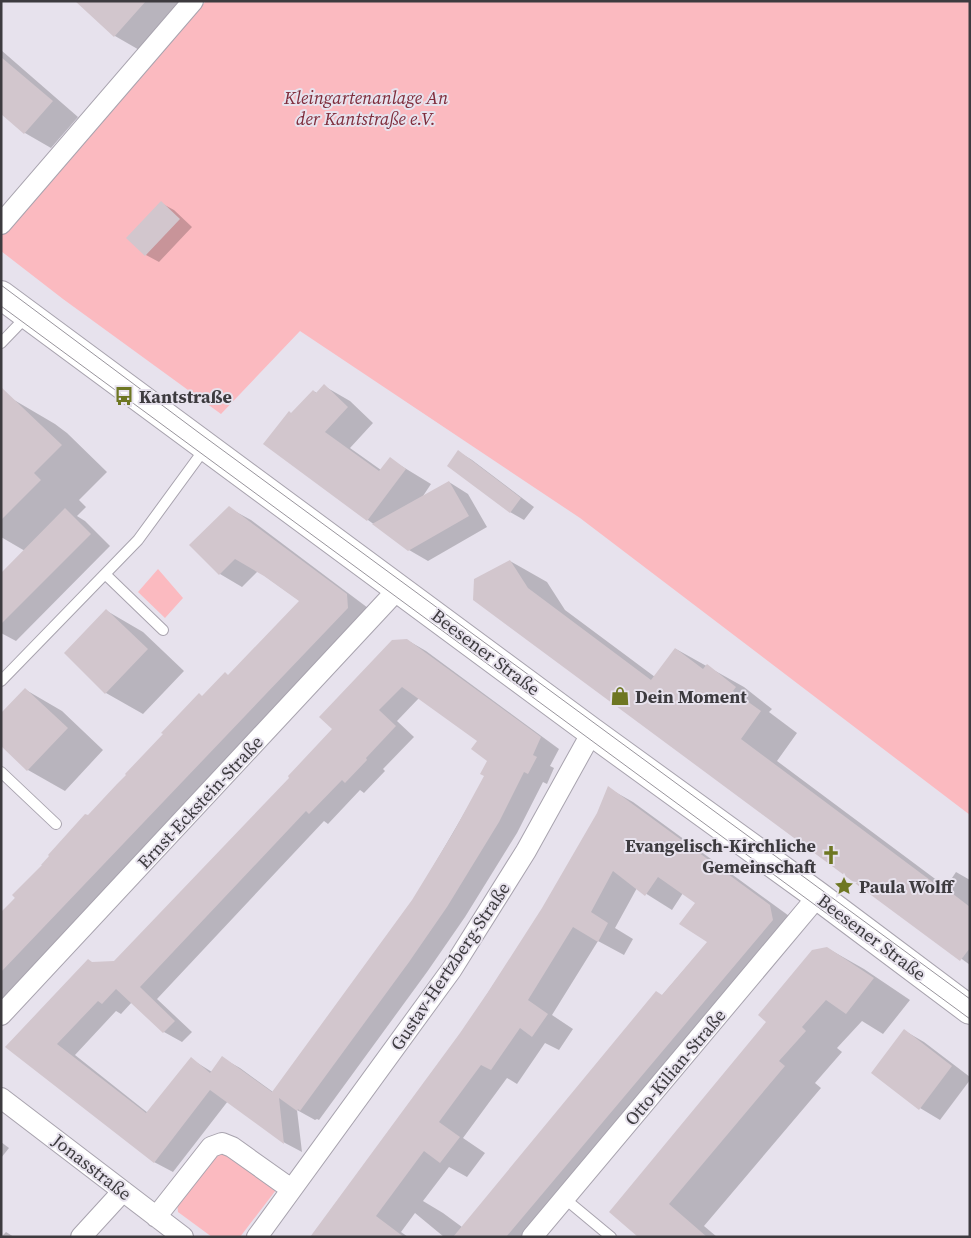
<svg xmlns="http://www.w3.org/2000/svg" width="971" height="1238" font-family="'Source Serif 4',serif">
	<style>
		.green { fill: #fbbac0 }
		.shadow { fill: #0003; fill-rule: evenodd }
		.building { fill: #d2c6cd; fill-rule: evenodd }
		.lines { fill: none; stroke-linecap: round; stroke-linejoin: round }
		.lane-casing { stroke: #a8a3ae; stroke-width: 12 }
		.street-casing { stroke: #a8a3ae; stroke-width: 22 }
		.secondary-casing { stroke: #a8a3ae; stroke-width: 30 }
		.lane { stroke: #fff; stroke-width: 10 }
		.street { stroke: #fff; stroke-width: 20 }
		.secondary { stroke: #fff; stroke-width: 28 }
		.tram { stroke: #98949c; stroke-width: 1 }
		.labels { text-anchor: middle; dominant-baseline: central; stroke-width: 4; stroke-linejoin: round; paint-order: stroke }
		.park-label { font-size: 18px; font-style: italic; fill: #7e2c3b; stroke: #e7e2ed }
		.poi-label { font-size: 18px; font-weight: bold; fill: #3d3b3f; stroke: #e7e2ed; text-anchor: start }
		.street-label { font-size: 18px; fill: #3d3b3f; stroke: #e7e2ed }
	</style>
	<rect width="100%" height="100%" fill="#e7e2ed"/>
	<path class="green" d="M206,1H970V815L580,518L300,331L221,414L63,299L1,251V234Z
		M158,569L183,598L165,618L138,592Z
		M224,1151L276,1190L240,1237H212L178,1212L177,1203L218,1152Z"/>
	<path class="shadow" d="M77,1H185L141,51L115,36Z
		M1,50L78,117L51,148L25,133L1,113Z
		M161,203L174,210L192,227L159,262L146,255Z
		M324,386L350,401L373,423L350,448L381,470L390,459L431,484L421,499L449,482L468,494L487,527L428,561L409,550L368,520L292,414L313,391L317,393Z
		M9,397L55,424L67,433L107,472L79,500L86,507L77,516L85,521L110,546L16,641L1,633V575L25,551L1,537V405Z
		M459,452L472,460L534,507L524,520L510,512Z
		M229,508L251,520L368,608L1,1007V914L88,816L203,697L229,676L300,601L258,571L242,587L220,574L191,545Z
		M510,561L547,582L565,610L655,677L676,649L744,687L772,709L769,712L797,733L777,761L946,887L956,872L970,880V965L475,599Z
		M107,611L143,632L184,671L143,714L106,693Z
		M407,640L426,651L559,749L550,766L554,768L547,784L543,782L517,833L465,917L427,972L319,1120L317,1119L315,1120L297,1110L302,1152L285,1143L228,1101L173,1172L154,1162L7,1047L93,963L115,962L291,778L334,729ZM419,698L478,740L488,760L486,776L413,901L273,1092L240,1068L222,1058L212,1072L191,1059L148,1113L75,1055L116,1011L121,1014L132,1002L164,1032L182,1042L192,1032L157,999L324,821L328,824L360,790L364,793L385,771L383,769L414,737L397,721Z
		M26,690L62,711L103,750L65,791L28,770Z
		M608,788L633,802L796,921L545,1237H444L415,1213L401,1232L408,1237H312L461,1034L543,909L598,813ZM637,888L672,910L683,893L696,903L709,941L462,1227L443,1213L423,1201L449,1167L467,1177L485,1153L463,1138L507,1078L517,1084L545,1043L559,1050L573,1029L552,1015L598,941L624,955L633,939L615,928Z
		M827,948L864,969L910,1000L883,1034L862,1021L837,1048L842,1052L815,1083L821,1088L704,1226L717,1237H640L768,1022Z
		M905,1031L924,1042L970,1077V1080L940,1120L920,1108Z
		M1,1142L9,1148L1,1158Z
		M6,1232L14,1237H1Z"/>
	<path class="building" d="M75,1H146L114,37Z
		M1,57L53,101L24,134L1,114Z
		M161,201L180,219L145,256L126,238Z
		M324,384L348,407L325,432L379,471L390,457L406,469L367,521L263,444L289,411L291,413L313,390L316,393Z
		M1,387L62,445L34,473L41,480L1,520Z
		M458,450L521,498L510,513L447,466Z
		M449,481L469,516L408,551L372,524Z
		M229,506L347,594L348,608L1,972V912L15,898L12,895L42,865H41L49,856L48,855L85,814L88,815L117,784L126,775L125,774L163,734L161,733L199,693L202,696L225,672L228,675L299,601L264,576L235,559L219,575L189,545Z
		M65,508L91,534L1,624V573Z
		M510,560L528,588L651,680L675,648L703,669L707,664L736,687L733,691L761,711L741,739L942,889L944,887L970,907V948L960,961L473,600L474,579Z
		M106,609L148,649L105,694L64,653Z
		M407,639L541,737L533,755L537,757L528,774L524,772L499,822L447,907L409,962L300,1111L298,1109L297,1111L279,1098L284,1144L210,1090L154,1163L5,1047L88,959L92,962L114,961L289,778L288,776L332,729L319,717L392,640ZM402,687L477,741L471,749L487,761L480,774L484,776L453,833L412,900L272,1092L222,1056L210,1073L191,1057L146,1113L57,1044L98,1001L102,1004L116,989L163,1033L175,1021L140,987L306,811L309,814L342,780L345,783L367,760L366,758L396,726L379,710Z
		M25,688L68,728L27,771L1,746V713Z
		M608,786L770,905L773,920L506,1237H453L656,991L662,995L707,942L679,924L695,903L658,877L645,896L613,871L591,912L608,923L598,942L573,927L528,1000L548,1014L532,1037L520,1028L491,1070L481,1065L439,1122L460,1137L440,1163L424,1151L376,1216L404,1237H310L460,1033L488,992L542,908L597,813Z
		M827,947L874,978L846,1014L826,1000L802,1027L806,1031L779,1061L785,1066L669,1204L707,1237H638L609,1212L766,1022L758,1015L812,950Z
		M904,1029L952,1066L919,1110L871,1073Z"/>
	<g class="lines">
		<g class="lane-casing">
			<path id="lane" d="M1,343L27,316
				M105,574L163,630
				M1,681L138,540L206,447
				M1,772L56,824
				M564,1198L611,1237"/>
		</g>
		<g class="street-casing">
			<path id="street" d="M1,224L193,1
				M1,1015L399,588
				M1,1098L183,1237
				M156,1217L211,1147L222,1143L232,1147L291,1189
				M81,1237L123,1191
				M257,1237L452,969L526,851L592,732
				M532,1237L818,896"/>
		</g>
		<g class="secondary-casing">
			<path id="secondary" d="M1,295L592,732L818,896L970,1010"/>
		</g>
		<use href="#lane" class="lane"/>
		<use href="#street" class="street"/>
		<use href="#secondary" class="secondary"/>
		<path class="tram" d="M1,285L202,435L970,999
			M1,306L970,1019"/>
	</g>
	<defs>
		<g id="bus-bare" transform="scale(1.5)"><path d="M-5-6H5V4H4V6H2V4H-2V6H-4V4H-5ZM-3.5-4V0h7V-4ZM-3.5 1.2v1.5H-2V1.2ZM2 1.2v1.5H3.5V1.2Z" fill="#6e7722" stroke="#e7e2ed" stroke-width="2.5" paint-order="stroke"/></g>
		<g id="shop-bare" transform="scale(1.5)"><path d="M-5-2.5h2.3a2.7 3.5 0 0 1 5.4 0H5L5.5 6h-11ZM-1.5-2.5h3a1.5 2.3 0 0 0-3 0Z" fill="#6e7722" stroke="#e7e2ed" stroke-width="2.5" paint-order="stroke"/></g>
		<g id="church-bare" transform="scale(1.5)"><path d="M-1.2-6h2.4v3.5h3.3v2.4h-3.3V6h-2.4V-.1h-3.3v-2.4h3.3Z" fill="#6e7722" stroke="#e7e2ed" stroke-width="2.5" paint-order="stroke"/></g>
		<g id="sight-bare" transform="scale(1.5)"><path d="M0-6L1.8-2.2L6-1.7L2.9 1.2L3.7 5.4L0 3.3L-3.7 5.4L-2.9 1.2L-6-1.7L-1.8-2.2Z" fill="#6e7722" stroke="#e7e2ed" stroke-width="2.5" paint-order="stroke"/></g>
	</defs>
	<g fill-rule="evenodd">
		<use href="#bus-bare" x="124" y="396"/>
		<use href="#shop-bare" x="620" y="696"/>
		<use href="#church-bare" x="831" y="855"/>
		<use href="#sight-bare" x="844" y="886"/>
	</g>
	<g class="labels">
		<g class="park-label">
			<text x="366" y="97">Kleingartenanlage An<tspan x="366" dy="21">der Kantstraße e.V.</tspan></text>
		</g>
		<g class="poi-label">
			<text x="139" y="396">Kantstraße</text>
			<text x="635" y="696">Dein Moment</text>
			<text x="816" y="845" text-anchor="end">Evangelisch-Kirchliche<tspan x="816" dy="21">Gemeinschaft</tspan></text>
			<text x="859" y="886">Paula Wolff</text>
		</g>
		<g class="street-label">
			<text transform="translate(486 652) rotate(37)">Beesener Straße</text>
			<text transform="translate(200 802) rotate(-47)">Ernst-Eckstein-Straße</text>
			<text transform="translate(872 937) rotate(37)">Beesener Straße</text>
			<text transform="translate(450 966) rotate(-56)">Gustav-Hertzberg-Straße</text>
			<text transform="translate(675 1067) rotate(-50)">Otto-Kilian-Straße</text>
			<text transform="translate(92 1167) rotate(38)">Jonasstraße</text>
		</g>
	</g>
	<rect width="971" height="1238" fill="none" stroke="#3d3b3f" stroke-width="5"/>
</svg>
